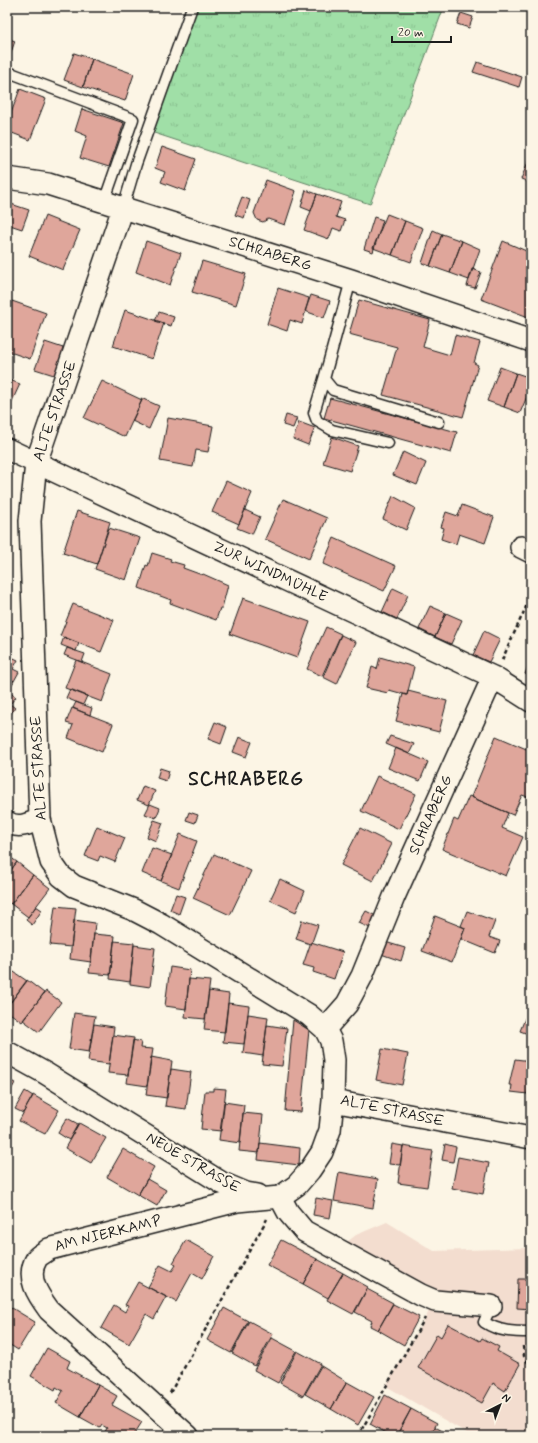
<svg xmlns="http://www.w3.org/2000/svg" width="538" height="1443" font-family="Mynerve,sans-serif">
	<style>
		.built { fill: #f3ddcf }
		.grass { fill: url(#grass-tufts); stroke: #5e7e62 }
		.building { fill: #dfa69b; stroke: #1c1c1c }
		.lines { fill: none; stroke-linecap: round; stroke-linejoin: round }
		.service-casing { stroke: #1c1c1c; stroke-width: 13 }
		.minor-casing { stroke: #1c1c1c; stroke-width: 24 }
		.path { stroke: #1c1c1c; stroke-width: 2.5; stroke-dasharray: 4 3; stroke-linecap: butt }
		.service { stroke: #fcf5e5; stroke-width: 10 }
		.minor { stroke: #fcf5e5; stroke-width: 21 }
		.labels { text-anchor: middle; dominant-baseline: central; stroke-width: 4; stroke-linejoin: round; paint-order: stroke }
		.street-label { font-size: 15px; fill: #1c1c1c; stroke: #fcf5e5 }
		.district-label { font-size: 19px; font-weight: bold; letter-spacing: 1px; fill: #1c1c1c; stroke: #fcf5e5 }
	</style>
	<defs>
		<pattern id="grass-tufts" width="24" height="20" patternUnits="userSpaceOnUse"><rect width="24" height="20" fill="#a0dfa7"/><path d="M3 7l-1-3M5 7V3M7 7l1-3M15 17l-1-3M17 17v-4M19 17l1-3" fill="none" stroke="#89bf8f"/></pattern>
	</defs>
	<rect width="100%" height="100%" fill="#fcf5e5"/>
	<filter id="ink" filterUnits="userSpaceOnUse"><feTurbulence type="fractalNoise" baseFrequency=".025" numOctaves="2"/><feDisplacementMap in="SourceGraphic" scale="8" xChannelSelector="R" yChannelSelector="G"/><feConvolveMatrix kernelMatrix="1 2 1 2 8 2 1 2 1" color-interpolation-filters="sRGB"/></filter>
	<g filter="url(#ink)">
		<path class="built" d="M387,1222L434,1251L531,1248V1436H472L386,1386L435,1301L443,1291L425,1288L343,1245L356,1235Z"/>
		<path class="grass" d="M196,7H444L370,204L151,132Z"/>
		<path class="building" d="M461,13L473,17L469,28L457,24Z
			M7,38L15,41L8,61H7Z
			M74,53L92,59L83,87L64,80Z
			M92,59L134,74L125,101L83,87Z
			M477,62L522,77L519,87L473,72Z
			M20,89L46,99L30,140L7,131V124Z
			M82,109L124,123L109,167L80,158L87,136L75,131Z
			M162,147L196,159L185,191L161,182L165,172L155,168Z
			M528,162L531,163V183L521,179Z
			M266,180L296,191L285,225L268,219L263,222L257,220L254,213Z
			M306,190L317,194L311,211L301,207Z
			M317,194L341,202L336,217L345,220L341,231L333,228L329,239L304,230Z
			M242,197L250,200L244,218L235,215Z
			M8,203L29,210L22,229L7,224Z
			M387,214L405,221L392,255L373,248Z
			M45,216L80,230L63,270L29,256Z
			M374,217L383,220L373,252L364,249Z
			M405,221L423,228L411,262L392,255Z
			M433,230L442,234L430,266L422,263Z
			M442,234L462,241L450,273L430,266Z
			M146,241L181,253L170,285L136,272Z
			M462,241L480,249L469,280L450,273Z
			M503,241L531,253V318L481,299Z
			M202,261L246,274L236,305L192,292Z
			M472,269L481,272L475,288L467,286Z
			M278,288L309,298L302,324L290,320L287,331L267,324Z
			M311,295L330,301L324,318L305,311Z
			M359,300L430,320L423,347L450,355L455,335L480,342L474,363L478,365L463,417L383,395L397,347L349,334Z
			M12,301L46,313L30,359L7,351L10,339L7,338V315Z
			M125,310L164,323L152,359L113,346Z
			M159,312L174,317L171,326L155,321Z
			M45,342L66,349L57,376L35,369Z
			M500,367L516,373L504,407L487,401Z
			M516,373L531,378V387L520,413L504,407Z
			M7,379L20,384L7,412Z
			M102,381L142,400L125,437L84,418Z
			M141,398L159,406L149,429L132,421L142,400Z
			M330,398L457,432L451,453L324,418Z
			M286,415L297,418L293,428L283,425Z
			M168,418L213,426L208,452L196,450L193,467L160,461Z
			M299,422L315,428L308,445L293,439Z
			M332,437L358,446L350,471L323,463Z
			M403,452L426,463L417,485L393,475Z
			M226,481L252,493L239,524L212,512Z
			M393,496L415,508L406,530L383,519Z
			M283,499L327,518L309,559L265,539Z
			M462,505L494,517L485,543L459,534L456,544L441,539L444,528L441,527L446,512L458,516Z
			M245,510L260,517L252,534L237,528Z
			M77,511L110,522L97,564L63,553Z
			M109,528L140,538L126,580L95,569Z
			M334,538L396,566L384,591L323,564Z
			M152,553L171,559L170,561L184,565L183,568L202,575L203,574L228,585L222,608H220L216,620L170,603L171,600L139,588L146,565L148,566Z
			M393,588L408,595L397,619L382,612Z
			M243,598L310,622L297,658L230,634Z
			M73,604L114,620L101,652L60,636Z
			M430,606L446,613L435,637L419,629Z
			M446,613L462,620L451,644L435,637Z
			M326,627L341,634L322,676L307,669Z
			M484,631L500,639L489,662L473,655Z
			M341,635L356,642L337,684L323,677Z
			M64,637L79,643L76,651L61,645Z
			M67,648L85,654L82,662L64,655Z
			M7,655L18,660L13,669L19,672L14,681L7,678Z
			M380,657L414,667L407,695L389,690L388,693L366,688L372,667L377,669Z
			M531,658V676L525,674Z
			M76,660L112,674L102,702L65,688Z
			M7,678L14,681L8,691L16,697L10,704L15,708L7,719Z
			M70,689L87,696L83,705L66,698Z
			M408,691L447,701L439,732L396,721L403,694L407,695Z
			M76,702L92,708L90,715L73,708Z
			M72,708L113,724L102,752L68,738L73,725L66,723Z
			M215,722L227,727L221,744L208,739Z
			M390,736L414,744L409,754L386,744Z
			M496,736L531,751V771L529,776H531V798L522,795L513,815L471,797Z
			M239,737L252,742L246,757L233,752Z
			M396,748L428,762L420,781L388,768Z
			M160,768L169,771L166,781L157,778Z
			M377,776L416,794L399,829L361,811Z
			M143,786L155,791L149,805L137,800Z
			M469,796L508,813L502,828L523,837L506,876L442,849L454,819L458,821Z
			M150,804L160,808L156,818L145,814Z
			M189,812L198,815L195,823L186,820Z
			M154,820L163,823L156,841L147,837Z
			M97,826L125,838L115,862L100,856L98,861L85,856Z
			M360,828L392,844L373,881L341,865Z
			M180,834L197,841L179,888L161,881Z
			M152,848L172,855L161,881L142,873Z
			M214,854L251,871L230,915L193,898Z
			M7,855L17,862L7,875Z
			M17,862L33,875L11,904L7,901V875Z
			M33,875L50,888L28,917L11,904Z
			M280,879L305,891L296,912L270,900Z
			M176,894L185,897L179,914L170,910Z
			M36,906L42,910L32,925L26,920Z
			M55,906L76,908L71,947L50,945Z
			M366,911L376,916L370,928L359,923Z
			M467,911L495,921L489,937L500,941L495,953L461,939L465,928L461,926Z
			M435,916L465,928L452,962L422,951Z
			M74,920L95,923L91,962L70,959Z
			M302,920L318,925L312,942L310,944L296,939Z
			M94,934L115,936L110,975L89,973Z
			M114,941L134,943L130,982L110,979Z
			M311,942L343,952L334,979L313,972L314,968L303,965Z
			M385,942L405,948L401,961L381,954Z
			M134,945L155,948L150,987L130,984Z
			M170,967L190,970L186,1009L165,1006Z
			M8,968L27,981L7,1007V970Z
			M189,979L210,981L205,1019L185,1017Z
			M27,980L44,993L22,1022L7,1011V1007Z
			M46,991L61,1002L39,1032L23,1020Z
			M209,991L229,994L225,1032L204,1030Z
			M228,1003L249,1006L244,1044L223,1042Z
			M74,1013L95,1016L89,1052L69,1049Z
			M248,1014L268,1017L263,1056L243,1053Z
			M526,1016L531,1018V1035L520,1031Z
			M293,1020L309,1030L301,1112L285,1111Z
			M94,1024L114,1027L109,1064L88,1061Z
			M267,1025L287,1028L282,1066L262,1064Z
			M113,1035L134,1038L128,1075L108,1073Z
			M133,1040L141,1042L140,1048L153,1049L147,1086L127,1083Z
			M382,1049L408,1054L402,1085L376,1080Z
			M151,1057L172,1061L167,1098L146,1095Z
			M515,1059L531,1061L528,1094L511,1092L512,1085H509Z
			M531,1067V1095L528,1094Z
			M171,1069L191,1072L186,1109L165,1106Z
			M7,1079L15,1083L7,1097Z
			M213,1088L226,1089L221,1131L201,1129L205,1091H213Z
			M25,1091L33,1096L23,1113L15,1109Z
			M33,1095L59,1110L45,1134L19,1121Z
			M224,1102L244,1105L240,1143L219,1140Z
			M243,1113L263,1115L259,1153L239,1151Z
			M67,1118L78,1124L69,1140L58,1133Z
			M79,1123L106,1138L91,1163L65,1148Z
			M260,1143L300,1148L299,1165L258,1160Z
			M392,1144L403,1146L400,1165L389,1164Z
			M445,1144L456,1147L453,1162L442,1160Z
			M403,1146L433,1151L427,1187L398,1183Z
			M123,1149L154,1167L138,1195L107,1177Z
			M458,1157L489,1163L483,1194L452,1188Z
			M339,1172L378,1179L373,1208L334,1201Z
			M147,1179L166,1190L157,1206L138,1195Z
			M316,1198L333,1201L330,1218L313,1215Z
			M186,1240L214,1256L202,1279L192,1273L176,1302L148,1287L160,1265L172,1271L176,1265L173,1263Z
			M281,1240L317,1259L303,1284L267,1265Z
			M317,1259L343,1273L328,1298L303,1284Z
			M343,1273L368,1287L353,1314L327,1300Z
			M518,1279H531V1309L517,1308Z
			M138,1282L166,1297L154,1319L146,1314L129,1344L101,1328L114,1305L125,1312L128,1306L125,1305Z
			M367,1289L393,1303L378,1330L370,1326L372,1321L355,1312Z
			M393,1304L419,1317L404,1345L378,1330Z
			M7,1305L35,1322L18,1350L7,1343Z
			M224,1308L248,1321L231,1353L207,1340Z
			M249,1321L273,1334L255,1366L232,1353Z
			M448,1324L480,1341L482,1338L499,1347L497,1351L520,1364L505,1391L493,1383L482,1403L418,1368L437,1334L441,1337Z
			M272,1338L296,1351L278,1383L254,1370Z
			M47,1348L70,1361L67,1368L98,1385L80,1417L56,1403L63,1391L56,1387L55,1390L31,1376Z
			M297,1351L321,1364L303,1396L280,1383Z
			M321,1366L347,1382L331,1409L305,1394Z
			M347,1382L374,1397L358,1425L331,1409Z
			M98,1385L117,1396L112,1405L142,1422L133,1436H103L107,1428L102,1425L100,1428L80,1417Z
			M385,1395L411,1409L396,1436H392L370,1424Z
			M411,1409L437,1423L430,1436H397Z
			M435,1427L452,1436H430Z"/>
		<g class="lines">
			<g class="service-casing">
				<path id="service" d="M11,73L133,119L104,202
					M123,208L136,164L192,7
					M351,280L324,379L333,390L439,422
					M324,379L314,413L317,421L332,430L388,443
					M491,1306L484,1322C499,1332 514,1332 531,1332"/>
			</g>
			<g class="minor-casing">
				<path id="minor" d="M7,178L48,184L351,280L531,341
					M123,208L36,463L30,521L40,819L51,862L61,876L74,886L134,910L161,924L309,1015L325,1029L331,1041L334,1060L333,1101L330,1130L322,1152L310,1170L297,1185L280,1197
					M7,449L493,677L531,701
					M521,547L531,552
					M7,822C18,829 29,824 40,819
					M325,1029L347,1004L362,976L394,897L493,677
					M7,1052L45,1073L222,1183L246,1193L258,1195
					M333,1101L531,1138
					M280,1197L288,1212L304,1231L421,1295L435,1301L491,1306
					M188,1436L49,1310C38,1295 25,1277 37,1258C39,1255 46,1252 49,1249L237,1201L280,1197"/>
			</g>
			<path class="path" d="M502,660L531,596
				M523,1346L524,1356L531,1368
				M170,1393L267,1219
				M358,1436L425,1318"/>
			<use href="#service" class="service"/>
			<use href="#minor" class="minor"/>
		</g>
	</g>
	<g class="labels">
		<g class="street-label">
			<text transform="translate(270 254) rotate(17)">SCHRABERG</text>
			<text transform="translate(55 411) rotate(-71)">ALTE STRASSE</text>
			<text transform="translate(270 572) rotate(25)">ZUR WINDMÜHLE</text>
			<text transform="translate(39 768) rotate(-93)">ALTE STRASSE</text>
			<text transform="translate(431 815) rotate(-66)">SCHRABERG</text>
			<text transform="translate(392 1111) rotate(12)">ALTE STRASSE</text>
			<text transform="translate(193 1163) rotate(30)">NEUE STRASSE</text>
			<text transform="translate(108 1234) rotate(-14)">AM NIERKAMP</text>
		</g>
		<g class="district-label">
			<text x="246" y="779">SCHRABERG</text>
		</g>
	</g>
	<rect width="538" height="1443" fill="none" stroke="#fcf5e5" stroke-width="24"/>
	<rect x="12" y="12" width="514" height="1419" fill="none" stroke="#1c1c1c" stroke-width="1.5" filter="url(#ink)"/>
	<g transform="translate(500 1405) rotate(42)" stroke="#fcf5e5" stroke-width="3" paint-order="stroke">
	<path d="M0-3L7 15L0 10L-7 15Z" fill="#1c1c1c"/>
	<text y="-6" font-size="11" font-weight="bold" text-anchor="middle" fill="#1c1c1c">N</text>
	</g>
	<path d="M392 36v6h59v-6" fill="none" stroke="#1c1c1c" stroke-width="2"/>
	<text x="398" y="36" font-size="12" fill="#1c1c1c" stroke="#fcf5e5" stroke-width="3" paint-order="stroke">20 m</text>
</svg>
